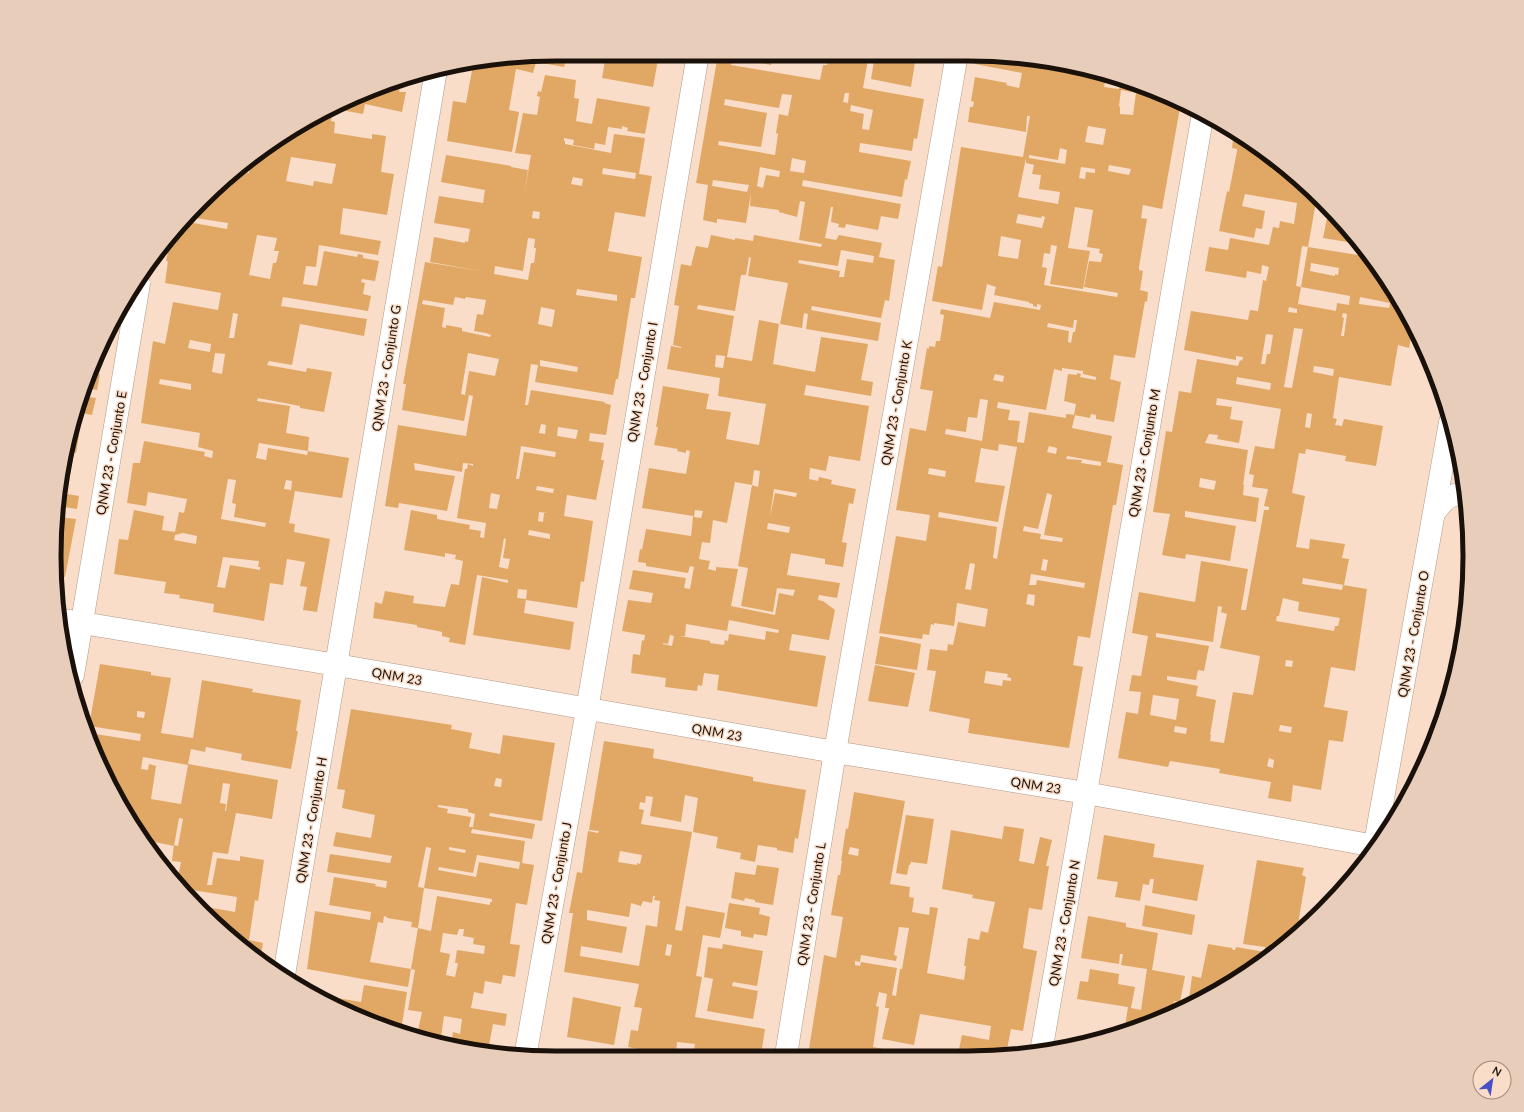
<svg xmlns="http://www.w3.org/2000/svg" width="1524" height="1112" font-family="Lato,sans-serif">
	<style>
		.building { fill: #e1a865; fill-rule: evenodd }
		.lines { fill: none; stroke-linecap: round; stroke-linejoin: round }
		.minor-casing { stroke: #b29886; stroke-width: 23 }
		.major-casing { stroke: #b29886; stroke-width: 23 }
		.minor { stroke: #fff; stroke-width: 22 }
		.major { stroke: #fff; stroke-width: 22 }
		.labels { text-anchor: middle; dominant-baseline: central; stroke-width: 3; stroke-linejoin: round; paint-order: stroke }
		.street-label { font-size: 13px; fill: #1a110a; stroke: #f9ddc9 }
		.rim { fill: none; stroke: #1a110a; stroke-width: 5 }
	</style>
	<rect width="100%" height="100%" fill="#f9ddc9"/>
	<path class="building" d="M556,54H567L564,67L536,62L533,73L516,69L509,110L519,112L512,152L447,141L453,101L466,103L473,65Z
		M606,54L637,59L638,54H659L653,87L602,78Z
		M718,54H773L771,65L733,58L731,65L820,80L823,65H827L828,60H824L825,54H869L863,88L924,99L917,139L914,138L912,151L860,143L859,152L911,161L907,180L905,179L902,197L803,180L802,186L901,204L898,219L881,216L878,230L846,224L845,228L838,227L839,224L831,222L833,207H831L825,238L836,240L839,235L882,243L879,257L895,260L889,301L885,300L881,318L812,306L811,310L881,323L878,341L806,329L808,314L804,313L802,328L780,324L788,283L748,276L751,258L749,257L746,275H741L735,311L698,305L697,309L734,316L727,357L752,361L759,320L779,324L773,364L815,372L821,337L868,344L861,380L873,382L871,396L806,385L804,395L869,406L860,461L829,456L826,471L810,468L809,479L818,481L819,477L832,480L831,484L856,489L853,504L849,503L842,542L847,543L843,567L825,564V559L791,553L787,575L840,583L837,598L819,595L818,600L823,601L835,610L829,640L792,634L789,650L826,656L817,707L717,690L719,675L704,673L702,686L698,685L697,691L665,687L666,678L631,673L633,654L640,655L642,640L644,641L645,635L622,631L628,600L651,603L653,593L629,589L633,570L686,578L684,588L690,589L694,567L690,566L688,573L646,566V563L638,562L640,549L642,550L646,529L691,536L692,528L693,516L642,508L649,468L686,474L690,451L686,450V453L677,451L678,449L654,445L658,427H656L663,386L709,394L706,409L731,412L726,439L759,445L766,404L718,396L720,378L667,369L671,346L681,348V347L673,345L679,306L674,305L681,264L691,266L696,246L708,248L711,235L735,240V238L753,241L754,235L821,247L822,244L799,240L805,202L800,201L797,217L779,212V210L750,206L751,193L746,223L719,219H717V223L703,220L708,185L696,183ZM845,93H849L848,103L843,102ZM782,94L792,95L788,116L779,114L776,133L778,134L775,155L718,145L719,141L761,147L767,113L724,105L725,99L779,108ZM851,105L873,110L869,130L862,129L864,114L850,111ZM792,158L806,161L804,173L790,171ZM760,167L780,171L779,177L766,175L763,188L757,186ZM713,180L749,185L747,192L712,186ZM841,250L874,256L873,263L847,259L844,277H839L840,271L798,263L799,260L838,266ZM716,355L725,356L723,368L715,367ZM754,470L760,471L758,487L752,485ZM735,482L752,485L738,566L748,568L741,606L773,612L777,588L795,590L793,596L779,593L775,615L731,606L738,569L716,567V571L708,569L710,561L699,559L702,542L710,543L713,520L727,523ZM774,489L797,493L796,497L775,493L770,517ZM695,510L703,511L701,518L694,517ZM768,523L790,527L789,533L767,529ZM729,620L779,630L778,633L766,631L765,640L729,634L728,641L725,640L724,645L710,643V641L680,636H685L686,624L727,631ZM670,635L674,636L672,646L663,644V643L668,644Z
		M916,54H936L935,58Z
		M875,55L915,62L911,87L871,79Z
		M977,55L1066,64L1106,76L1104,87L1119,89L1120,80L1160,92L1181,102L1162,209L1143,205L1141,218L1147,219L1139,267V270L1143,271L1140,290L1148,292L1147,302L1145,301L1135,358L1114,355L1110,379L1121,382L1114,422L1096,419V415L1091,414L1090,418L1074,415L1076,404L1064,401L1068,374L1077,375V373L1081,374L1080,377L1096,380V377L1083,374V371L1062,368V371L1054,369L1046,410L998,402L997,408L1010,410L1008,420L1020,421L1017,442L1024,443L1029,412L1066,418V414L1075,415L1072,428L1112,436L1107,462L1123,465L1116,505H1113L1090,638L1078,636L1073,665L1083,667L1069,748L968,733L970,719L929,711L936,671L927,670L930,649L947,651L948,644L953,645L958,622L985,627L988,609L957,603L954,626L934,623V625L931,624L929,635L923,634L922,639L879,633L896,536L926,541L930,515L896,510L910,428L926,431L933,391L920,389L927,348L929,349V346L935,347L936,341H940L944,315L940,314L941,309L990,318L994,302L1040,310L1041,305L1037,304V307L1033,306V304L1029,303V302L994,295L996,287L987,284L982,310L932,301L938,266L942,267L961,147L1023,157L1030,116H1027L1026,132L968,122L970,107H973L974,102L971,101L975,77L1007,83L1006,85L1019,88L1022,73L975,64ZM1121,90L1136,93L1133,115L1120,114V107L1119,106ZM1088,126L1106,129L1103,145L1085,142ZM1060,148L1067,150L1065,164L1029,158V155L1058,160ZM1026,158V163L1034,165L1032,174L1041,175L1039,189L1060,192L1058,204L1018,197ZM1109,165L1131,169L1129,175L1108,171ZM1081,167L1095,169V173L1086,172L1085,179L1079,178ZM1075,207L1093,210L1087,247L1100,249L1099,253L1103,254L1101,262L1089,261L1084,287L1118,293L1117,297L1044,285L1047,268L1042,267L1044,253L1050,254L1051,245L1057,246L1050,284L1083,289L1090,251L1068,248ZM1018,214L1041,218L1042,216L1045,217L1042,228L1016,223ZM1001,236L1021,240L1018,259L998,256ZM1074,320H1077L1075,332H1073L1071,343L1068,342L1069,331L1047,327L1048,323L1073,328ZM995,374L1004,376L1003,382L993,380ZM980,399L988,400L982,441L945,434L946,429L966,432L968,417L977,418ZM999,444L1017,447L997,559L993,558L997,527L938,517L939,512L998,522L1005,486L975,482L981,448L998,451ZM1049,446L1057,448L1056,454L1047,452ZM1067,456L1101,462V466L1081,463L1082,460L1066,459ZM929,468L946,471L945,477L928,474ZM1047,493L1052,495L1044,535L1063,538L1062,542L1040,539L1041,534L1023,531L1024,526L1038,529ZM1043,559L1048,560L1046,571L1041,570ZM970,563L975,564L971,590L965,589ZM1031,574L1085,583L1084,588L1037,580L1036,585H1029ZM1028,594L1035,595L1034,606L1026,604ZM986,671L1008,674L1007,677L1011,678V681L1003,680L1002,686L984,683Z
		M545,75L576,80L574,98L579,99L576,121L592,124L597,98L650,107L645,134L627,131L628,128L622,126V129L608,127L605,145L595,143L594,149L573,145L574,140L564,138V141H565V144L611,153L614,134L645,138L639,174L652,176L645,217L615,212L608,251L642,257L635,298H631L618,379H616L613,395L535,382L538,365L531,364L525,405H528L531,390L605,402L604,403L611,405L606,435L590,433L589,441L604,443L601,460H604L596,500L567,495L564,516L593,521L584,582L581,581L577,608L526,600L527,590L518,589L517,598L526,599L524,613L574,622L570,650L473,635L482,577L508,583V580L477,575L465,645L449,642L450,638L442,636V632L433,630L417,627V625L373,618L375,602L382,604L385,591L414,596L413,603L445,607L451,584L459,585L463,561L455,559L456,555L445,553V557L404,550L411,510L437,515V519L470,525L469,529L481,531L480,537L484,538L486,523L457,518L465,469H467L468,464L473,466V464L463,463L462,472L414,463L415,470L455,476L447,511L399,503L398,508L385,506L398,425L466,436L473,396L469,395L464,421L402,410L406,384H403L425,262L486,272L430,262L434,237L465,243V241L468,242L470,229L434,223L439,196L483,203L485,190L441,182L446,155L511,166V167L528,170L524,196L531,155L515,153L523,113L537,115L540,97L537,96L538,91L541,92ZM603,168L636,173L635,179L602,174ZM573,177L583,179L582,186L571,184ZM533,211L540,212L539,219L532,218ZM528,238L535,239L534,248H536L534,263H531L528,280L494,274L495,266L523,271ZM577,289L617,295V301L576,295ZM455,297L465,299L466,297L486,300L483,315L477,314L474,331L486,333L491,335L490,337L462,331V328L446,325V328L442,327L445,308L422,304L423,300L453,305ZM541,307L555,310L552,327L538,324ZM468,353L499,359L495,376L469,371L465,395L461,394ZM540,360L578,367L577,372L540,366ZM541,424L546,425L545,434L539,433ZM558,427L578,430L576,439L557,436ZM521,446L556,452L555,457L524,452L519,479H516ZM537,486L554,489L553,493L536,490ZM491,493L500,495L497,509L489,508ZM539,512L548,513H544L543,522L538,521ZM529,530L550,534V539L528,535ZM504,538L506,539L503,558L510,559L508,569L499,567Z
		M401,81L399,92H406L402,112L365,104L363,114L341,110L343,102Z
		M334,106L331,121L335,122L334,133L372,139V134L386,136L381,172L394,174L387,215L343,208L340,234L381,241L378,255L319,245L316,267L306,266L303,284L317,286L324,251L357,257L358,254L363,255V258L379,261L375,281L362,279L361,282L365,283L363,294L371,296L368,311L283,297L281,306L367,319L364,336L300,324L292,365L269,361L267,365L306,372L307,368L332,372L324,412L300,408V406L258,398L257,401L290,406L286,433L309,437L308,451L349,458L342,498L295,491L289,523L295,524L294,532L330,539L317,612L303,610L307,587L300,586L305,562L287,559L283,585L270,583L264,621L213,612L214,604L179,598L180,595L164,593L166,582L114,574L119,539L128,540L134,510L164,516L162,530L175,532L179,512L184,513L187,499L148,492L146,506L127,503L133,463H140L144,441L205,452L204,456L212,458L213,451L198,447L200,433L141,423L153,341L165,344L173,302L218,310L221,293L165,283L168,261H166L171,237L179,225L244,167L243,172L249,173L250,167L245,166L277,138ZM291,157L336,164L332,184L314,181L313,186L286,181ZM189,217L228,223L227,229L188,222ZM257,235L277,238L274,251H279L276,263H273L270,279L249,275ZM233,313L238,314L234,338H229ZM190,340L211,344L210,352L188,348ZM215,353L225,354L222,374L212,372ZM160,379L191,384V390L159,384ZM259,443L308,451L307,455L268,448L266,460L256,458ZM228,479L236,480L232,503L236,504L234,517L266,523L265,527L221,519ZM286,480L292,481L291,490L284,489ZM183,533L197,536L196,544L174,540L175,535ZM223,557L259,561L258,567H260V570L230,565L225,588L217,587Z
		M1234,132L1279,165L1278,173H1281L1283,167L1299,178L1317,196L1308,247L1364,256L1365,252L1368,257H1367L1366,263L1374,264L1403,305L1413,327L1409,348L1398,345L1391,386L1339,377L1333,418L1337,419L1335,425L1342,426L1344,419L1383,426L1376,466L1345,461L1346,456L1306,449L1305,454L1299,453L1292,493L1305,496L1296,547L1309,549L1310,539L1345,544L1342,558L1349,559L1344,585L1303,578L1302,584L1342,590L1343,585L1367,589L1355,671L1331,667L1324,707L1348,711L1343,742L1329,740L1321,790L1293,785L1291,802L1268,798L1271,782L1219,773L1220,769L1170,761L1168,767L1118,758L1126,712L1138,714L1141,692L1129,691L1132,675L1141,676L1148,636L1132,633L1139,592L1195,602L1201,561L1248,569L1241,610H1246L1264,510H1269V507L1264,506L1268,489L1252,487L1254,475L1249,474L1255,446L1274,449L1281,409L1217,398L1216,405L1232,407L1230,419L1243,421L1239,443L1217,439L1218,435L1209,434L1205,443L1248,450L1243,485H1244L1243,495L1259,498L1256,522L1185,511V517L1236,526L1230,561L1186,554L1185,559L1162,555L1170,514L1153,512L1166,431L1172,432L1179,391L1191,393L1197,359L1238,366L1240,360L1242,361L1243,357L1236,356V360L1184,350L1191,311L1248,320L1250,310L1258,311L1263,280L1266,281L1269,267L1262,265L1261,274L1247,271L1246,278L1205,271L1209,247L1228,250L1230,238L1269,245L1273,227L1279,228L1280,221L1294,224L1297,203L1245,194L1242,206L1265,211L1262,229L1256,228L1254,238L1219,231L1227,191L1229,192L1237,151V149L1232,148ZM1302,246L1308,247L1301,287L1296,286ZM1311,263L1339,268L1338,275L1335,274V276L1310,271ZM1301,287L1350,296L1349,305L1337,303L1336,311L1298,304ZM1360,297L1390,303L1389,308L1359,304ZM1289,307L1297,309V313L1288,312ZM1343,313L1347,314L1344,336H1341L1344,318L1342,317ZM1294,328L1303,329L1292,388L1284,387ZM1266,334L1273,335L1270,354H1267L1265,364H1261ZM1314,366L1334,369L1333,376L1313,372ZM1237,377L1271,383L1270,390L1236,384ZM1307,413L1312,414L1310,428L1305,427ZM1200,478L1216,481L1214,490L1199,487ZM1283,598L1299,602L1298,611L1340,618L1338,626H1335L1334,631L1276,621L1277,616H1279ZM1218,606L1222,607L1221,612L1227,614L1220,648L1260,656L1253,695L1233,692L1224,743L1210,741L1211,735H1210L1216,700L1196,696L1198,686L1167,680V676L1196,680L1198,670L1204,671L1209,646L1156,637V633L1213,642ZM1286,660L1293,661L1292,667L1285,666ZM1153,695L1179,699L1176,720L1150,715ZM1280,725L1292,727L1291,733L1279,731ZM1175,726L1187,728L1186,734L1174,732ZM1269,758L1274,760L1273,768L1267,766Z
		M1322,202L1346,225L1359,244L1323,238L1329,208H1322Z
		M90,372L100,374L97,390L84,388Z
		M80,396L96,398L92,415L82,413L80,428L73,427Z
		M72,433L79,435L76,453L74,452L67,494L79,496L77,509L58,506V490Z
		M58,517L76,519L65,577L58,575Z
		M880,636L921,644L917,670L875,664Z
		M100,664L151,672V675L171,678L161,733L193,738L202,680L253,689L252,692L301,700L296,731H298L291,769L241,760L242,754L206,747L205,752L191,749L188,764L278,780L272,819L236,813L228,854L213,852L207,885H212L217,858L240,861V856L264,860L258,901L255,900L249,940L232,937L201,908V906L235,912L237,897L192,890L191,897H189L178,887L169,874L171,867H175V872H179L181,862L172,861L174,845L178,846L183,819L179,818L174,846L145,840L121,807L92,748L89,733L140,741L141,734L89,726ZM137,711L145,712L144,718L137,717ZM143,757L188,765L181,804L151,799L156,766L149,764L148,770L141,769ZM223,783L230,784L226,811H225L226,804L220,803Z
		M875,665L915,673L908,707L868,701Z
		M351,709L452,725L451,729L472,733L469,748L500,754L503,735L555,743L542,821L490,813L489,816L535,824L532,839L472,829L471,833L525,841L522,863L534,865L527,905L516,903L510,944L520,945L515,977L503,975L501,984L485,981L483,994L474,992L471,1008L507,1014L505,1026L493,1024L488,1051L426,1041L405,1033L417,1035L422,1012L408,1010L415,970L411,969L408,987L307,969L315,911L370,920L371,912L329,905L334,877L376,884L375,886L386,888L387,881L327,872L330,854L390,863L392,856L333,846L336,832L371,838L375,815L342,808L345,790L337,789ZM496,778L502,779L501,787L494,786ZM438,805L468,809V812L475,814L473,827H469L471,817L447,813L448,809L438,807ZM426,847L431,848L424,888L418,887ZM449,847L466,850L465,853L449,850ZM477,855L520,862L519,869L479,862L476,877L438,870L439,867L473,873ZM424,888L492,899V902H490V905L437,896L431,931L418,928ZM384,916L387,917V918L412,922L411,927L418,928L411,969L370,962L378,922L383,923ZM459,929H464L463,936L474,938L473,944L485,946L484,954L457,950L455,963H458L455,977L446,975L450,954L440,952L443,933L457,935ZM444,1016L462,1019L460,1034L453,1032L452,1039L441,1037Z
		M604,741L654,749L653,758L753,777V781L806,790L798,839L795,838L793,853L777,850V848L758,845L755,862L740,859L741,853L716,848L718,837L693,832L698,798L685,795L681,822L650,816L653,797L646,796L645,803L640,802L639,809L644,810L641,824L692,832L675,930L682,931L686,906L725,913L720,938L703,935L696,976L702,977L695,1017L765,1029L761,1055L693,1056L695,1044L677,1042L676,1056H654L655,1052L628,1047L631,1030L638,1031L642,1008L634,1007L639,984L564,972L573,913H569L577,872L582,873L588,831L598,833L599,831L589,830ZM620,851L642,855L640,864L637,863V865L618,862ZM653,896H655L654,900L660,901L657,927L646,925L639,966L580,956L581,946L622,953L627,927L587,920V910L629,917L631,903L641,906L643,901L652,903ZM667,944L672,945L670,956L665,955Z
		M854,792L905,801L890,884L910,887L909,897L914,898L912,912L929,915L930,907L938,908L927,973L964,980L966,966H964L968,938L979,940L981,931L988,933L995,902L972,898L973,895L942,889L951,830L1002,839L1004,826L1024,829L1019,861L1034,864L1040,837L1052,840L1046,866H1049L1042,910L1029,908L1023,948L1037,951L1023,1031L1011,1029L1006,1054H965V1051L959,1049L962,1035L989,1040L991,1026L920,1014L914,1045L882,1039L889,1008H885L887,994L879,992L876,1006L879,1007L873,1047L911,1054L808,1055L824,955L836,958L843,917L831,915L838,875H840L842,861H841L846,828L848,829ZM850,847L859,849L858,856L848,854ZM899,927L909,928L902,969H900L896,996L892,995L897,968L861,962L860,966L855,965V961L860,962L861,955L896,961L897,956L894,955Z
		M906,815L934,819L927,864L911,862L910,865H909L907,875L896,873Z
		M1104,835L1155,844L1153,857L1204,865L1197,901L1152,893L1154,879H1150L1149,885L1143,884L1140,901L1115,897L1118,882L1097,879Z
		M1257,860L1304,868L1302,875L1306,877L1296,936L1188,1007L1192,976L1201,978L1208,944L1232,948L1233,950H1235L1236,947L1265,952V947L1243,944Z
		M757,865L779,868L773,905L755,902V900L745,898L744,901L731,898L735,872L755,875Z
		M729,903L760,908L759,914L770,917L767,936L754,934L753,938L741,936V931L725,928Z
		M1145,905L1195,915L1192,935L1142,926Z
		M1088,916L1126,923V927L1158,933L1152,970L1185,976L1180,1002L1174,1001L1172,1014L1124,1033L1128,1007L1077,999L1080,981L1088,982L1090,969L1119,974L1118,984L1135,987L1131,1008L1141,1010L1147,969L1121,965L1123,954H1120L1119,964L1081,958Z
		M249,940L263,943L260,960L250,954L243,947L247,948Z
		M723,944L763,951L757,986L733,982L732,986L758,991L753,1019L707,1011L713,979L704,977L708,947L722,949Z
		M364,985L407,992L401,1031L334,1006L314,994L361,1002Z
		M573,997L621,1007L614,1045L567,1037Z"/>
	<g class="lines">
		<g class="minor-casing">
			<path id="minor" d="M58,619L337,665L835,752L1086,793L1375,846
				M73,675L139,284
				M284,975L436,70
				M1041,1052L1086,793L1203,113
				M786,1055L835,752L957,54
				M525,1057L587,710L698,54"/>
		</g>
		<g class="major-casing">
			<path id="major" d="M1434,513C1444,500 1449,493 1466,494
				M1374,849L1450,422"/>
		</g>
		<use href="#minor" class="minor"/>
		<use href="#major" class="major"/>
	</g>
	<g class="labels">
		<g class="street-label">
			<text transform="translate(386 368) rotate(-81)">QNM 23 - Conjunto G</text>
			<text transform="translate(642 382) rotate(-80)">QNM 23 - Conjunto I</text>
			<text transform="translate(896 403) rotate(-80)">QNM 23 - Conjunto K</text>
			<text transform="translate(111 453) rotate(-80)">QNM 23 - Conjunto E</text>
			<text transform="translate(1144 453) rotate(-80)">QNM 23 - Conjunto M</text>
			<text transform="translate(1413 634) rotate(-80)">QNM 23 - Conjunto O</text>
			<text transform="translate(397 676) rotate(10)">QNM 23</text>
			<text transform="translate(717 732) rotate(10)">QNM 23</text>
			<text transform="translate(1036 785) rotate(9)">QNM 23</text>
			<text transform="translate(311 820) rotate(-80)">QNM 23 - Conjunto H</text>
			<text transform="translate(556 883) rotate(-80)">QNM 23 - Conjunto J</text>
			<text transform="translate(811 904) rotate(-81)">QNM 23 - Conjunto L</text>
			<text transform="translate(1064 923) rotate(-80)">QNM 23 - Conjunto N</text>
		</g>
	</g>
	<path d="M0 0H1524V1112H0ZM556 61H968A495 495 0 0 1 1463 556V556A495 495 0 0 1 968 1051H556A495 495 0 0 1 61 556V556A495 495 0 0 1 556 61Z" fill="#e7cdba" fill-rule="evenodd"/>
	<path class="rim" d="M556 61H968A495 495 0 0 1 1463 556V556A495 495 0 0 1 968 1051H556A495 495 0 0 1 61 556V556A495 495 0 0 1 556 61Z"/>
	<g transform="translate(1492 1080) rotate(30)"><circle r="19" fill="#f9ddc9" stroke="#a08b7d"/>
	<path d="M0-3L7 15L0 10L-7 15Z" fill="#494fc5"/>
	<text y="-6" font-size="11" font-weight="bold" text-anchor="middle" fill="#1a110a">N</text>
	</g>
</svg>
